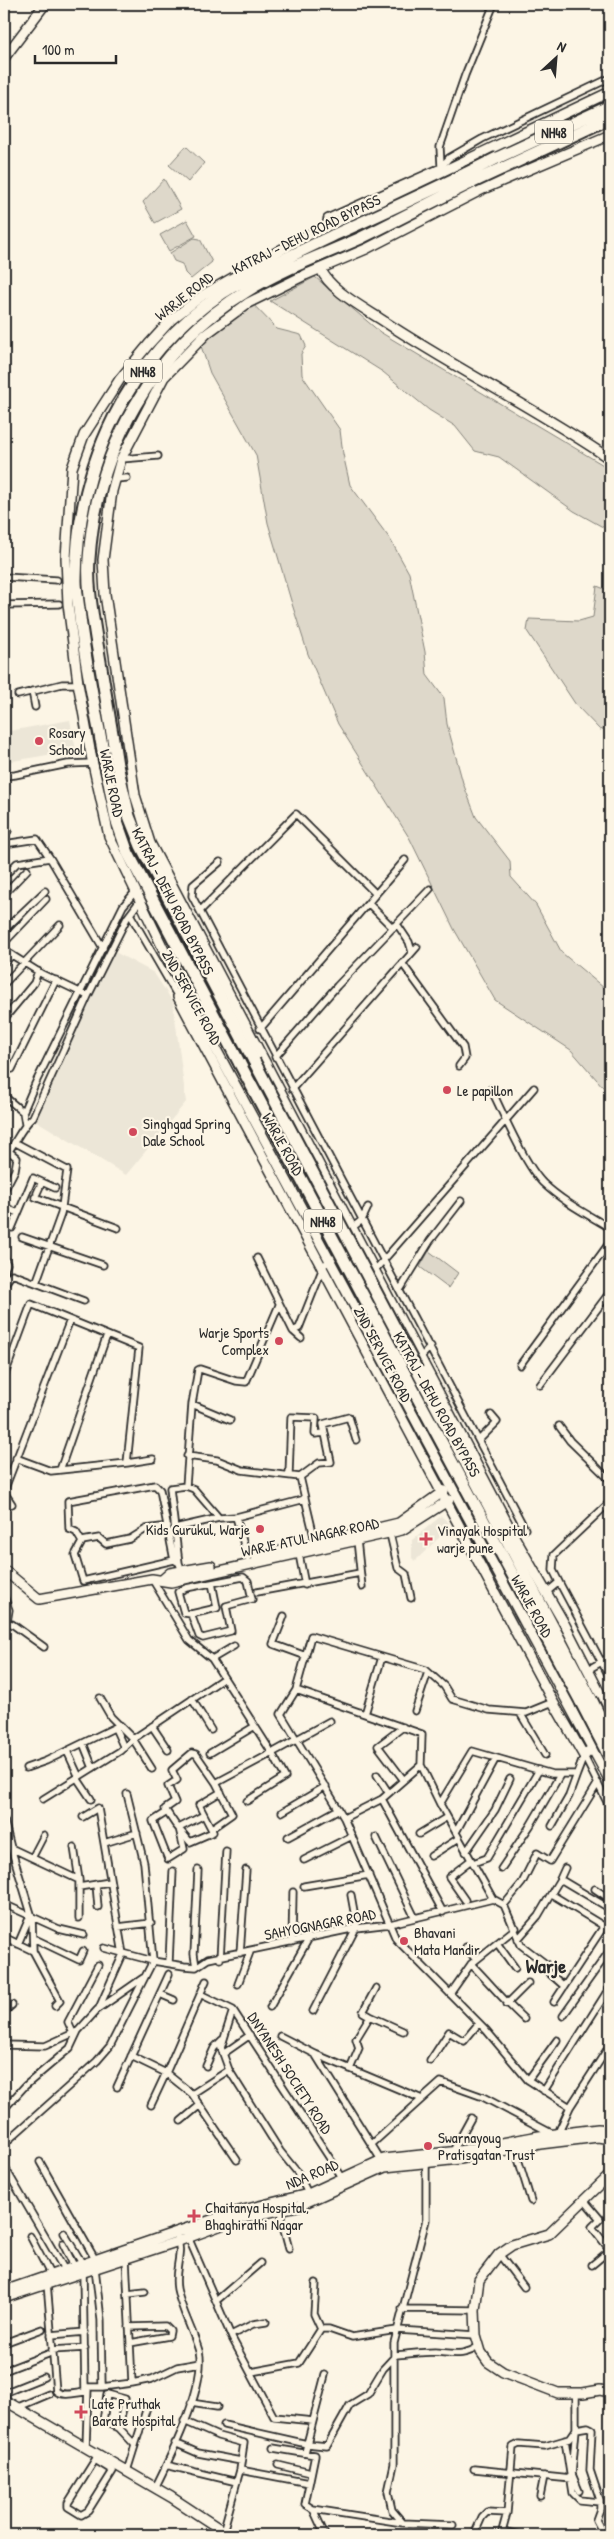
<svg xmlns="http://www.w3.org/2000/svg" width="614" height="2539" font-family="'Patrick Hand',sans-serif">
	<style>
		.built { fill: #ece6d7 }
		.green { fill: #ded8ca; stroke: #84827a }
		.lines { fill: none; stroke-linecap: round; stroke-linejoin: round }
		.street-casing { stroke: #2b2b2b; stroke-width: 9 }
		.secondary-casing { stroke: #2b2b2b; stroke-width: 12 }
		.primary-casing { stroke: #2b2b2b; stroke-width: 12 }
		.highway-casing { stroke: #2b2b2b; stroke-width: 15 }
		.street { stroke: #fcf5e5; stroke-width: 5.5 }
		.secondary { stroke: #fcf5e5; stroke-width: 9 }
		.primary { stroke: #fcf5e5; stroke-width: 9 }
		.highway { stroke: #fcf5e5; stroke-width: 11 }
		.highway-bridge-casing { stroke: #2b2b2b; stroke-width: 15; stroke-linecap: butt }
		.highway-bridge { stroke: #fcf5e5; stroke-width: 11 }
		.poi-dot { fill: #d1495b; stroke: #fcf5e5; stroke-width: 2 }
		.labels { text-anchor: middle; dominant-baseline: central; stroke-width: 4.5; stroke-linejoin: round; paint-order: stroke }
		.shield { fill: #fcf5e5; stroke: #6a6863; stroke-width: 1 }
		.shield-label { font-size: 14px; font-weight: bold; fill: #2b2b2b }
		.street-label { font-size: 15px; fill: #2b2b2b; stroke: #fcf5e5 }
		.poi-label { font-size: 15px; fill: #2b2b2b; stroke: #fcf5e5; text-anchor: start }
		.district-label { font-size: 20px; font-weight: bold; fill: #2b2b2b; stroke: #fcf5e5 }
	</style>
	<rect width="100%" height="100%" fill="#fcf5e5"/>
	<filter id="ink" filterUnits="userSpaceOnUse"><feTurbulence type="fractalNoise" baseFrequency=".02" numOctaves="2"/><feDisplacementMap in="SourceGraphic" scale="10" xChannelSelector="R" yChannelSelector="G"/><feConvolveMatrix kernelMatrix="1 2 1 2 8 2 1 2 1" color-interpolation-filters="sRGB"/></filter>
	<g filter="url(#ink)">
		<path class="built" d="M70,720L76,750L7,762L4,755V732Z
			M113,951L154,973L173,1002L186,1102L126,1175L35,1120Z
			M441,1516L449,1523L447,1526L449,1528L415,1561L412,1558V1540Z"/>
		<path class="green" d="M186,146L204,163L188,182L169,165Z
			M164,179L181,209L155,223L143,202Z
			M187,220L196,236L169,251L160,235Z
			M194,238L200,239L212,262L191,279L185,273L182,264L174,261L170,253Z
			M315,277L380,332L610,469V531L574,511L499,457L475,451L455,426L429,410L383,372L270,301Z
			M247,298L277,329L301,335L306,346L301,354L302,375L340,430L343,454L350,485L390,539L409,573L425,652L427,675L444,698L447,724L463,783L476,817L510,861L511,877L536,905L562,953L610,993V1095L571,1050L495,1000L454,929L410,839L338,724L308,654L292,604L268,523L256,455L210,373L198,337L215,317Z
			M597,586L610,591V727L600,730L576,705L527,631L529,619L579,621L593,617Z
			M429,1251L458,1273L448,1288L420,1267Z"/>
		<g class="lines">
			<g class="street-casing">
				<path id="street" d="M441,166L440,147L465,75L494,4
					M441,167L449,158L482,139L610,78
					M326,227L327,218L441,167V170
					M121,459L158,456
					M116,479L127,478
					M4,577L57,580
					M4,605L59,604
					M32,691L35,707
					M18,695L62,684H73
					M4,776L15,775L68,764L93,763
					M4,809L5,799
					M4,824L8,831
					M4,844L37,839L50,858L17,863L4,876
					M50,858L103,948
					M220,862L193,885L192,896C302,1107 415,1317 525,1529
					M4,894L27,870
					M368,903L393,928
					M200,911L296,814L376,894
					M130,914L178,997
					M397,924L409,942L412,952
					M4,930L45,891
					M4,943L46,899
					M4,950L42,974L88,996
					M4,963L12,955
					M402,963L463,1047L465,1058L459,1066
					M4,984L60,925
					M4,1019L34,983L38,971
					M260,1029L405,860
					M275,1057L337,986L430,889
					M4,1063L12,1069L56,980
					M292,1089L417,947
					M491,1089C503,1113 525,1165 543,1183C563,1202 587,1214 610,1228
					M4,1096L23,1112
					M25,1124L23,1112L35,1084L123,906L135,892
					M16,1143L67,1170L61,1214L36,1283
					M4,1147L17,1158L15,1170L4,1191
					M4,1158C15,1145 20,1128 33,1117L88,996L127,918L139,902
					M37,1193L42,1182
					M35,1197L118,1228
					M4,1207L18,1213
					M4,1226L12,1228L33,1178L55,1188
					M353,1227L362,1220L368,1207
					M22,1237L103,1265
					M4,1257L7,1264L4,1271
					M257,1258L293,1331L299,1328L324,1265L352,1245
					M375,1270L534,1088
					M4,1285L12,1274L84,1301
					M400,1290L430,1241L461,1201
					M293,1331L301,1338
					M421,1357L431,1346
					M520,1365L610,1242
					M4,1377L31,1304L139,1348L127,1463L51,1471L16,1458
					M540,1385L610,1292
					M230,1420L192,1404L198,1370L200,1369L236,1381L246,1382L279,1305
					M559,1426L570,1441L610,1480
					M479,1440L497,1422L491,1415
					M187,1456L217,1460L242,1470L300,1477L316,1545
					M127,1463L153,1459
					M60,1470L107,1335
					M289,1475L291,1417L316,1418L315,1434L325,1433
					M300,1477L319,1463L331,1462L323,1424L349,1417L356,1440
					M186,1486L194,1489L219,1518
					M4,1491L70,1320
					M4,1492L12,1504L4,1506
					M236,1517L305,1499
					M175,1528L219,1518L236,1517L248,1559
					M390,1534L398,1568L406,1574L411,1598
					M357,1540L362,1587
					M82,1541L99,1538L106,1544L130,1539L146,1529L168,1526
					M299,1554L305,1585
					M174,1560L83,1581L75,1555L82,1542L76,1532L69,1529L68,1501L155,1485L160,1490L174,1560L179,1563
					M182,1571L179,1563L170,1488L186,1486L192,1404
					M152,1579L189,1640L212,1659L272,1753L330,1721
					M559,1582L610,1678
					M257,1592L360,1573
					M547,1592L559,1582L553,1570L554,1555L610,1502
					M4,1596L9,1610L7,1622
					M191,1614L199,1636L203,1638L231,1631L226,1606L252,1599L248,1581L243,1577L186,1588L178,1592L184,1613L191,1614L217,1608L212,1583
					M284,1616L273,1644L306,1656
					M4,1623L12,1624L44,1647
					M212,1659L234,1646
					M589,1669L610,1657
					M296,1690L422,1734L421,1765
					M100,1698L111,1717L133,1739L152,1769
					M192,1699L211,1730
					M553,1702L526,1713L489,1710L452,1699L444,1686L426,1670L311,1636L296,1690L281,1714L344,1818L396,1939L486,2030L528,2080L570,2107L558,2133
					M415,1711L428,1672
					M520,1713L545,1755
					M365,1714L382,1657
					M152,1726L168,1750
					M115,1728L124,1748
					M83,1743L93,1768
					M67,1751L79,1777
					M210,1753L255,1726
					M584,1756L610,1808
					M26,1768L46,1761L120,1725
					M377,1775L388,1792
					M77,1778L91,1799
					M403,1779L378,1746L403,1727
					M221,1792L199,1805L213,1832L190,1842L175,1824L165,1809L175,1802L168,1786L177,1780L172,1770L192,1753L196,1754L216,1783L272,1753L285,1777L247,1801
					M43,1799L120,1751L133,1739L224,1678
					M382,1799L443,1912
					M440,1804L472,1751L552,1774H577L584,1756
					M167,1812L153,1821L168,1859L184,1849L179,1828L204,1815
					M282,1812L326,1786
					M83,1817L98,1808L123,1954L99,2008
					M344,1818L382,1799L421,1765L440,1804L493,1899L504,1905L521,1945L546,1964
					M4,1820L11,1848L79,1880
					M552,1826L569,1796L577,1774
					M212,1828L232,1814L216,1783
					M456,1832L496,1758
					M419,1834L447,1817
					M288,1837L339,1809
					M376,1837L415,1918
					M104,1843L137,1833
					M4,1845L11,1848L32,1917L33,1951L4,1937
					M74,1847L79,1880V1918
					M466,1852L495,1810L510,1779
					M431,1856L459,1838
					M32,1858L44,1835
					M304,1860L352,1836
					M473,1863L487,1858L539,1770
					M501,1869L530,1826L560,1775
					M560,1879L565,1868
					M96,1884L98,1907
					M304,1886L369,1875
					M79,1887L110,1882
					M595,1889L610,1899
					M551,1894L560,1879L607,1907
					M351,1895L357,1928
					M465,1900L449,1877L471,1860
					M4,1904L59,1929L84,1935
					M504,1905L522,1883L537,1853L550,1861L598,1783
					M118,1927L151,1923
					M516,1928L471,1964C489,1982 505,2002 524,2019
					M33,1938L79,1960L83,1951
					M518,1939L538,1916L551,1894L602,1925V1929L554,2002
					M292,1942L293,1892
					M497,1943L515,1968
					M18,1944L30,1916
					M466,1947L476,1960
					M104,1948L153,1961L184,1966L196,1967L208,1959L356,1928L390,1924L493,1899
					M33,1951L60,2001L55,2006
					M240,1953L246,1870
					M220,1959L226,1851
					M169,1963L173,1871
					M196,1967L194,1954L198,1870
					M548,1972L564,1986
					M238,1984L250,1952
					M160,1994L174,2000
					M200,1994L233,2010L342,2177
					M450,1994L471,1964
					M507,2004L528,1983
					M270,2007L309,1938
					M233,2010L221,2048L229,2070L280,2151L297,2172L309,2195
					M313,2011L356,1928
					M4,2012L12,2005
					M370,2016L403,2031
					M563,2016L610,1950
					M73,2033L68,2022L98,1965
					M280,2036L315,2054L422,2099L372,2144
					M4,2045L45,2046L78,2031L97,2010L143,1978
					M223,2054L250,2035
					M315,2054L383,2163
					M131,2056L166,2073L151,2105
					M430,2061L449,2032L464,2041L479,2023
					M206,2066L214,2048L222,2040
					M350,2069L359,2048L356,2039L370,2016L363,2012L376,1988
					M229,2070L192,2094L237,2160
					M528,2080L557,2040
					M117,2087L169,1974
					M544,2091L610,1987
					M192,2094L166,2073L206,1981
					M422,2099L441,2082L483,2097L553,2134
					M570,2107L610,2045
					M4,2109L25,2086L70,2048L78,2031
					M181,2121L200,2105
					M4,2144L97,2061L110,2046L153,1961L144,1863L127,1794
					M515,2149L531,2201
					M453,2151L471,2118
					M40,2162L95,2259
					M4,2166L64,2269
					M584,2200L600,2219L592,2227L610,2250
					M282,2209V2223L289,2249
					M185,2230L232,2338L274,2417L313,2421
					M64,2233L82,2263
					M30,2236L50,2274
					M63,2244L74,2266
					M499,2254L524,2287
					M592,2265L610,2250
					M95,2268L101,2320L102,2387L132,2383L126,2258
					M47,2283L56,2391C63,2397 76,2393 85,2392L83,2272
					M316,2283L314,2314L321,2329
					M128,2294L145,2292
					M216,2301L260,2263
					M402,2309L475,2310
					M129,2327L165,2326L170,2331L169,2336L130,2343
					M51,2335L85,2332
					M231,2335L253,2324L266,2322
					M4,2343L42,2329
					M52,2350L85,2348
					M4,2371L48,2354
					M251,2372L299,2363L321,2329H329L352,2337L397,2330L476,2335
					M132,2383L152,2379L177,2367L200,2363
					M4,2393L44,2377
					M191,2403L217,2407
					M16,2408L49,2394
					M184,2421L218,2436L244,2443L240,2470L223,2532
					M224,2425L307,2444L325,2375
					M119,2428L103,2421L107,2394L125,2399L119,2428L135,2445
					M565,2440L573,2493L580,2500L600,2502
					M175,2443L198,2453L241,2461
					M86,2447L88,2387H102
					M273,2448L315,2455L305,2504L313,2509L325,2535
					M305,2453L307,2444L327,2446L350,2405L368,2394L383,2369L396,2355C409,2354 422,2352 435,2352C452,2353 464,2357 479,2346
					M95,2460L113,2471L88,2511L81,2515L68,2507V2503L95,2460L98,2454
					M166,2465L237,2482
					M278,2465L311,2473
					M474,2469L571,2479
					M240,2470L309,2483
					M127,2471L147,2407
					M155,2488C171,2456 207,2384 199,2351C193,2330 181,2310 177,2289C173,2267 185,2255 176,2233
					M579,2491L572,2474L576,2429L588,2427L592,2429L590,2470L600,2500V2509L596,2520L604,2535
					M540,2496L544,2476
					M313,2509L403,2523L453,2525
					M403,2523L392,2510L388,2492L394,2464V2343L426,2220V2162
					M474,2535L482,2517L487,2512L507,2513
					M521,2535L502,2531L507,2513L513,2447L519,2444L545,2446L569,2439L576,2429V2394"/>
			</g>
			<g class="secondary-casing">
				<path id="secondary" d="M4,58L45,4
					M610,92L298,240L203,295L171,320L149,344L120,379L84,435L72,468L66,558L68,604L78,683L91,755L109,836L175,973L610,1781
					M610,135L483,189L366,249L305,275L248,303L206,334L164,377L121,459L112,491L103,560L105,594L135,795L150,843L515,1538L565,1625L610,1713
					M321,269C328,289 364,308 382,320C456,369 537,409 610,459
					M183,986L178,997L553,1702L584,1756L595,1745
					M256,1557L399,1523L444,1491
					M4,1570L39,1599L152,1579L171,1582L402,1530L449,1500
					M162,1580L170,1573L211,1566
					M610,2175L549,2234L512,2245L499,2254L479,2280L475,2310L476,2335L481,2352L488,2362L503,2372L558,2393H583L600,2390L610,2392
					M4,2400L171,2497L229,2535"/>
			</g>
			<g class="primary-casing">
				<path id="primary" d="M4,2291L235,2212L308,2194L384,2159L459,2151L539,2136L598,2129L610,2130
					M4,2298L179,2241L238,2219L298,2206L385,2167L460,2159L540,2144L598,2137L610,2139"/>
			</g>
			<g class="highway-casing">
				<path id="highway" d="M497,158L610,106
					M501,169L610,118
					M113,739C107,706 102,672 96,638C92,612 87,585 89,559C96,449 153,348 247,291C282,269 323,255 361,238C398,220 435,200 473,182
					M101,740C93,700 85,659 80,618C79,606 76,592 76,580C77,465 127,357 224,292C259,270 297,253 334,235C379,215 423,194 467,173
					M117,765L129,816L141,846L254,1061
					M106,767L116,819L128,853L240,1064
					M417,1370L591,1699
					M407,1378L581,1702"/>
			</g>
			<use href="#street" class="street"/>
			<use href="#secondary" class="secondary"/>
			<use href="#primary" class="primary"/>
			<use href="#highway" class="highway"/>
			<g class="highway-bridge-casing">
				<path id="highway-bridge" d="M467,173L497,158
					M473,182L501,169
					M113,739L117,765
					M101,740L106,767
					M254,1061L417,1370
					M240,1064L407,1378
					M591,1699L610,1738
					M581,1702L610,1758"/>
			</g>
			<use href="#highway-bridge" class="highway-bridge"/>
		</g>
	</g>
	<g class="poi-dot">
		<circle cx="39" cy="741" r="5"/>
		<circle cx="447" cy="1090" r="5"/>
		<circle cx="133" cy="1132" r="5"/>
		<circle cx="279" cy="1341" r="5"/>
		<circle cx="260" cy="1529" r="5"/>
		<path d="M423.5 1531.5h5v5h5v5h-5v5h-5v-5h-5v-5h5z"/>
		<circle cx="404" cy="1941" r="5"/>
		<circle cx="428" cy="2146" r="5"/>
		<path d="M191.5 2208.5h5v5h5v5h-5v5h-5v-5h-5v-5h5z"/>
		<path d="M78.5 2404.5h5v5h5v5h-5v5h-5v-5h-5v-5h5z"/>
	</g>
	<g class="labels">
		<g class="shield">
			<rect x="535" y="120.5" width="38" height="23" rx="4"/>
			<rect x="124" y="359.5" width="38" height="23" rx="4"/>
			<rect x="304" y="1209.5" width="38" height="23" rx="4"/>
		</g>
		<g class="shield-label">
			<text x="554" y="132">NH48</text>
			<text x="143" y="371">NH48</text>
			<text x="323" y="1221">NH48</text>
		</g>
		<g class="street-label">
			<text transform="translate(306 234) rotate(-26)">KATRAJ - DEHU ROAD BYPASS</text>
			<text transform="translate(184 296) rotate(-38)">WARJE ROAD</text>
			<text transform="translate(112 783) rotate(78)">WARJE ROAD</text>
			<text transform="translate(173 901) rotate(63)">KATRAJ - DEHU ROAD BYPASS</text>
			<text transform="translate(192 997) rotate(61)">2ND SERVICE ROAD</text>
			<text transform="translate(283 1144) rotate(61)">WARJE ROAD</text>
			<text transform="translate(383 1354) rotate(62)">2ND SERVICE ROAD</text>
			<text transform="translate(437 1404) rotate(61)">KATRAJ - DEHU ROAD BYPASS</text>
			<text transform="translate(310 1537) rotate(-12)">WARJE ATUL NAGAR ROAD</text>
			<text transform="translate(532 1606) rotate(61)">WARJE ROAD</text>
			<text transform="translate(320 1924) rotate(-11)">SAHYOGNAGAR ROAD</text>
			<text transform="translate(290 2073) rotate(57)">DNYANESH SOCIETY ROAD</text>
			<text transform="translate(312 2174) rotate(-23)">NDA ROAD</text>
		</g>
		<g class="poi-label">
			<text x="49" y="732">Rosary<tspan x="49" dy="17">School</tspan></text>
			<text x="457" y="1090">Le papillon</text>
			<text x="143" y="1123">Singhgad Spring<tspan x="143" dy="17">Dale School</tspan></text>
			<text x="269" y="1332" text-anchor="end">Warje Sports<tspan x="269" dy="17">Complex</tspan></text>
			<text x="250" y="1529" text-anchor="end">Kids Gurukul, Warje</text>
			<text x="437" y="1530">Vinayak Hospital<tspan x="437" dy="17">warje pune</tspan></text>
			<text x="414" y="1932">Bhavani<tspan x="414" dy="17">Mata Mandir</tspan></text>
			<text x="438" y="2137">Swarnayoug<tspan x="438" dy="17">Pratisgatan Trust</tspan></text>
			<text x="205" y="2207">Chaitanya Hospital,<tspan x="205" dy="17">Bhaghirathi Nagar</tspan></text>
			<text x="92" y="2403">Late Pruthak<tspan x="92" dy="17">Barate Hospital</tspan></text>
		</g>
		<g class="district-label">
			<text x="546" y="1965">Warje</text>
		</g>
	</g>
	<rect width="614" height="2539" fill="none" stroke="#fcf5e5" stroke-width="20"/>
	<rect x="10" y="10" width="594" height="2519" fill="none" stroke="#2b2b2b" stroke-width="2" filter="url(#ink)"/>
	<g transform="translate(556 58) rotate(26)" stroke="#fcf5e5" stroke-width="4" paint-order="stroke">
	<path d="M0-4L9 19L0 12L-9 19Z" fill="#2b2b2b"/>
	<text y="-8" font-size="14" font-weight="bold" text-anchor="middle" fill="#2b2b2b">N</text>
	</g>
	<path d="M35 55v8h81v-8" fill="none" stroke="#2b2b2b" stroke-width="2.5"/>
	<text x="42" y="55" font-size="15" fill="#2b2b2b" stroke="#fcf5e5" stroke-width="4" paint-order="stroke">100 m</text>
</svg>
